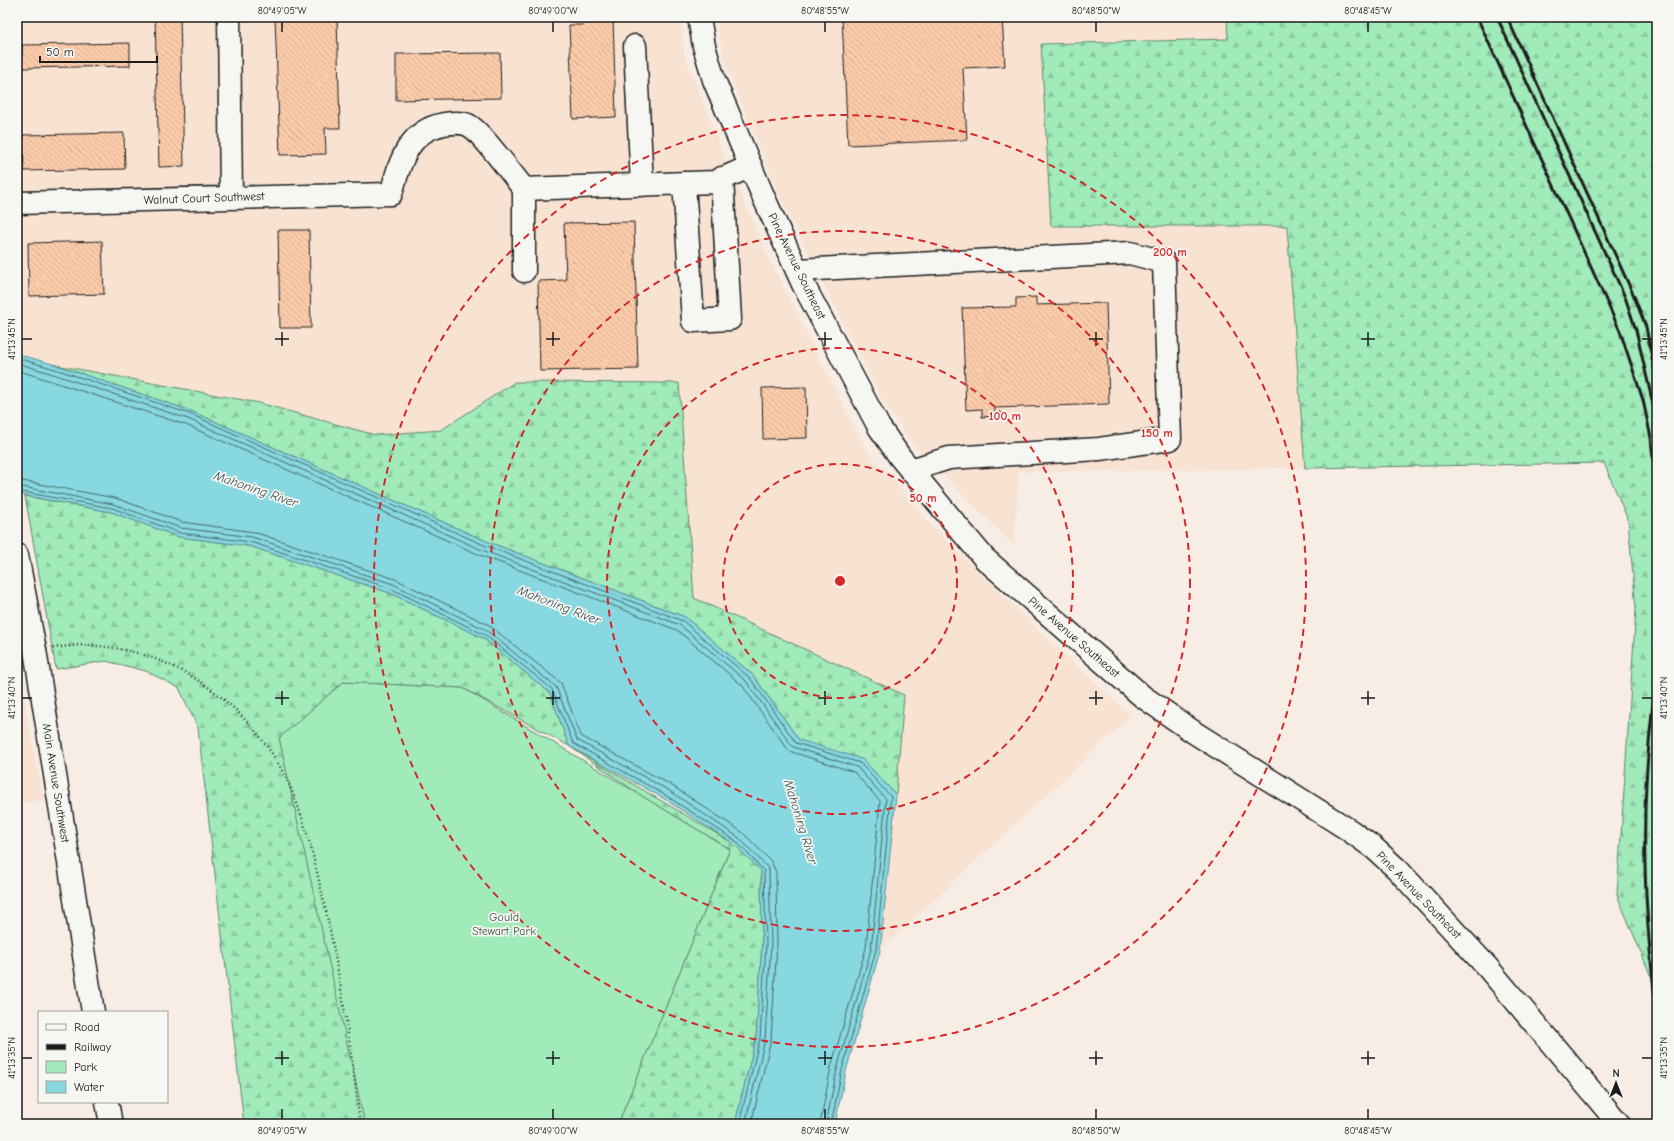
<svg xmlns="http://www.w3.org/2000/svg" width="1674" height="1141" font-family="'Comic Neue',sans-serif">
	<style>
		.built { fill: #f8e3d3 }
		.green { fill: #a1ebba; stroke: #5e846b }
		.forest { fill: url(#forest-firs); stroke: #5e846b }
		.water { fill: #87d8e0; stroke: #5c8d92 }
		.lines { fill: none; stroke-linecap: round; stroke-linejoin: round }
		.shore { stroke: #47676a; stroke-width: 1 }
		.building { fill: url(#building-back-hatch); stroke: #1c1c1c }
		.minor-casing { stroke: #1c1c1c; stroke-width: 25 }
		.path { stroke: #1c1c1c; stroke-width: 2.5; stroke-dasharray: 1 3; stroke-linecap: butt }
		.minor { stroke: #f6f6f2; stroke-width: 22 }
		.rail { stroke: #1c1c1c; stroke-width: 3 }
		.ticks { fill: none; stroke: #1c1c1c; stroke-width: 1.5 }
		.ring { fill: none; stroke: #d62828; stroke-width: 2; stroke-dasharray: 7 5 }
		.labels { text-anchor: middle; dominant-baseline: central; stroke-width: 3.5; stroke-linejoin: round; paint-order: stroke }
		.street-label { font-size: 12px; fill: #1c1c1c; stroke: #f6f6f2 }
		.park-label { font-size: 12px; fill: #445a4b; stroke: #f6f6f2 }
		.water-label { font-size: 13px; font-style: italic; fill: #3c5457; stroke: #f6f6f2 }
		.centre { fill: #d62828; stroke: #f6f6f2; stroke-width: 2 }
		.ring-label { font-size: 12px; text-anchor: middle; font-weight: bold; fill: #d62828; stroke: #f6f6f2; stroke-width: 3.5; stroke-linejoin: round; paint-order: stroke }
		.neatline { fill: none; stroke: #1c1c1c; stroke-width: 1.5 }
		.ticks-label { font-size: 10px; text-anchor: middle; fill: #1c1c1c }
	</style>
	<defs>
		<pattern id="forest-firs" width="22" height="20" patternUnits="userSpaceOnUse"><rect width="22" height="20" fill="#a1ebba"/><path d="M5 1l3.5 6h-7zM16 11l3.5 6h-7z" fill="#8ac99f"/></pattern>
		<pattern id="building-back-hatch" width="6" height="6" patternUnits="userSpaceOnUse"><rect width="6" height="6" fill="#fbcbaa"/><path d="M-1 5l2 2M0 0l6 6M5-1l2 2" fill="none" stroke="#d7ae92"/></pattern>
	</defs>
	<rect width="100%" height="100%" fill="#f7ede4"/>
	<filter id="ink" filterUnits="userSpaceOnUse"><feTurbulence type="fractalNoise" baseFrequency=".025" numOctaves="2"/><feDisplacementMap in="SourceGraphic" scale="8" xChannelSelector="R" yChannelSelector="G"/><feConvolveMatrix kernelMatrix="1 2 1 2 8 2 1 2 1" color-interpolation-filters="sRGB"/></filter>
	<g filter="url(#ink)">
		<path class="built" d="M17,17H681L684,53L727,163L770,260L865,448L936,530L1047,638L1131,716L880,951L904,695L694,598L679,383L515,382L441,430L375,435L259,403L56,365L17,354Z
			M714,17H1227L1228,39L1041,44L1051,226H1287L1305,468L1019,472L1014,546L913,445L883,402L782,202L728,71Z
			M17,663L44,801L17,803Z"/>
		<path class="green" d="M343,682L463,688L730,849L618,1124H364L279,738Z"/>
		<path class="forest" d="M1227,17H1657V991L1617,895L1636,609L1628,520L1604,463L1305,468L1287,226H1051L1041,44L1228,39Z
			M56,365L259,403L375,435L441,430L515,382L679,383L694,598L904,695L896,795L866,763L799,740L753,675L685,617L486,541L191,411Z
			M25,496L111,512L179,537L249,546L390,593L483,638L550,693L569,746L734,844L761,871L762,944L756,1038L735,1124H618L730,849L642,796L569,746L463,688L343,682L279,738L365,1124H244L198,728L179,688L146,671L106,661L56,669Z"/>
		<path class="water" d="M17,354L56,365L191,411L486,541L685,617L753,675L799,740L862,759L896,795L880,951L846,1071L835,1124H735L756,1038L762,944L761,871L734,844L663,798L569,746L550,693L483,638L390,593L249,546L179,537L111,512L17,494Z"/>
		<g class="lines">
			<path class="shore" d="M17,358L55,369L190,414L484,545L683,621L750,678L796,743L860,763L891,797L876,950L842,1070L831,1124
				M17,363L53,374L188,419L482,550L680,625L746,681L793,747L857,767L886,799L871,949L837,1069L826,1124
				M17,370L186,425L480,555L677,630L742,685L789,751L854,772L880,801L866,948L831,1067L820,1124
				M17,480L115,498L182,522L254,532L395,579L489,625L561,683L581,736L671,785L742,832L771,861L776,872L777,944L771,1040L751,1124
				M17,486L113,504L181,528L252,537L393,584L486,630L556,687L577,740L668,790L738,837L769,869L771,944L765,1039L745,1124
				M17,491L112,508L180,533L251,542L392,589L485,635L552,689L573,743L665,795L736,841L764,871L766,944L760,1038L739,1124"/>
		</g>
		<path class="building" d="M155,17H180L184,166L159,167Z
			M275,17H337L340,128H325L326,154L280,155Z
			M584,17H613L616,117L573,119L569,25H584Z
			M842,17H1002L1005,66L963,68L967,140L848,145Z
			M130,43V66L22,68V45Z
			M500,53L501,98L396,100V54Z
			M124,133L125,169L24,171L23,135Z
			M634,222L638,369L540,371L538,281L566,280L564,223Z
			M278,230H309L311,328H280Z
			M102,241L104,294L29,296L28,243Z
			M1036,297V305L1106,303L1109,404L995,408V416L982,417V409L966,410L962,308L1016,307V298Z
			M806,387L807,438L763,439L762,388Z"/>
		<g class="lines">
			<g class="minor-casing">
				<path id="minor" d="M229,17L231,198
					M699,17L704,46L714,80L764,198L803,284L879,427L900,457L958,527L985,559L1142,696L1195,733L1349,830L1374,848L1398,870L1488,968L1619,1124
					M635,46L642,185
					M684,183L693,321L730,319L722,178
					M524,189V271
					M17,203L391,194C400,163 407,131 444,124C450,123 462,122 468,125C479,129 514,177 524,189L715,182L751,166
					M797,270L1130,253L1164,262L1170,439L1099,449L949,458L911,470
					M17,555L35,650L93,1012
					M107,1102L111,1124"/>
			</g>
			<path class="path" d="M53,648C68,646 83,644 98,646C179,653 248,705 285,776C303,812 312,851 321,889C339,967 351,1045 360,1124"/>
			<use href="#minor" class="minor"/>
			<path class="rail" d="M1477,17L1620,331L1643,400L1651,438L1656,488
				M1497,17L1625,297L1636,330L1657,422
				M1507,17L1634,296L1646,327L1657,384
				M1657,665C1653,705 1648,744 1646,784C1642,861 1647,938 1657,1014"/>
		</g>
	</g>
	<path class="ticks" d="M282,22V32M553,22V32M825,22V32M1096,22V32M1368,22V32M282,332V346M553,332V346M825,332V346M1096,332V346M1368,332V346M22,339H32M275,339H289M546,339H560M818,339H832M1089,339H1103M1361,339H1375M1642,339H1652M282,691V705M553,691V705M825,691V705M1096,691V705M1368,691V705M22,698H32M275,698H289M546,698H560M818,698H832M1089,698H1103M1361,698H1375M1642,698H1652M282,1051V1065M553,1051V1065M825,1051V1065M1096,1051V1065M1368,1051V1065M22,1058H32M275,1058H289M546,1058H560M818,1058H832M1089,1058H1103M1361,1058H1375M1642,1058H1652M282,1109V1119M553,1109V1119M825,1109V1119M1096,1109V1119M1368,1109V1119"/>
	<g class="ring">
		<circle cx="840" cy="581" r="117"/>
		<circle cx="840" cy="581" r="233"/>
		<circle cx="840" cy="581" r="350"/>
		<circle cx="840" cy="581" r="466"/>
	</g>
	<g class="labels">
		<g class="street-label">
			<text transform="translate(204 198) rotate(-2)">Walnut Court Southwest</text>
			<text transform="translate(797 266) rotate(64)">Pine Avenue Southeast</text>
			<text transform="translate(1074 637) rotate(41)">Pine Avenue Southeast</text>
			<text transform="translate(56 783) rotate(81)">Main Avenue Southwest</text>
			<text transform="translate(1419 895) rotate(46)">Pine Avenue Southeast</text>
		</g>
		<g class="park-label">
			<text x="504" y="917">Gould<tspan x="504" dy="14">Stewart Park</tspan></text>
		</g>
		<g class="water-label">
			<text transform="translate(256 489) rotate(19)">Mahoning River</text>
			<text transform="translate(559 605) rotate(21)">Mahoning River</text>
			<text transform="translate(801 822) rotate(73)">Mahoning River</text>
		</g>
	</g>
	<circle cx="840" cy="581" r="6" class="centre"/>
	<g class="ring-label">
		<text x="1170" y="256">200 m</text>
		<text x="1005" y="420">100 m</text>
		<text x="1157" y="437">150 m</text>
		<text x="923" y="502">50 m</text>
	</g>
	<rect width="1674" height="1141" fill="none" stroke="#f6f6f2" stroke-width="44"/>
	<rect x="38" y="1011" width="130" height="92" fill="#f6f6f2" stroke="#9f9f9c"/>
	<rect x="46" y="1024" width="20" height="6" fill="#f6f6f2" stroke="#9f9f9c"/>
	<text x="74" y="1031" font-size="12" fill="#1c1c1c">Road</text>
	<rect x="46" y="1044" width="20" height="6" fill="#1c1c1c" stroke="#9f9f9c"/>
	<text x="74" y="1051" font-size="12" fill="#1c1c1c">Railway</text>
	<rect x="46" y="1061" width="20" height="12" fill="#a1ebba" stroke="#9f9f9c"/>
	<text x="74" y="1071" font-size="12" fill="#1c1c1c">Park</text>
	<rect x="46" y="1081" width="20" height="12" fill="#87d8e0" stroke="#9f9f9c"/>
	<text x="74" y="1091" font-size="12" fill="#1c1c1c">Water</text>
	<g transform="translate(1616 1083)" stroke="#f6f6f2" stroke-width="3" paint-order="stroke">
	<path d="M0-3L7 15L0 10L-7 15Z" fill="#1c1c1c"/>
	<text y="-6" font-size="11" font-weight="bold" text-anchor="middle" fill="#1c1c1c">N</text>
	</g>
	<path d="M40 56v6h117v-6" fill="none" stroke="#1c1c1c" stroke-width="2"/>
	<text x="46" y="56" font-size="12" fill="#1c1c1c" stroke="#f6f6f2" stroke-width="3" paint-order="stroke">50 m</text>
	<rect x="22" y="22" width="1630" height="1097" class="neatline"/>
	<g class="ticks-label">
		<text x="282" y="14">80°49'05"W</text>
		<text x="553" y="14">80°49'00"W</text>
		<text x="825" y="14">80°48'55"W</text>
		<text x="1096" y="14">80°48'50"W</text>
		<text x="1368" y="14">80°48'45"W</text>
		<text transform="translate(11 339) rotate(-90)" y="4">41°13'45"N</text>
		<text transform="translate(1663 339) rotate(-90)" y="4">41°13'45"N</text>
		<text transform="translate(11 698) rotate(-90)" y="4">41°13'40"N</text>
		<text transform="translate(1663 698) rotate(-90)" y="4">41°13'40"N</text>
		<text transform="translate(11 1058) rotate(-90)" y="4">41°13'35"N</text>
		<text transform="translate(1663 1058) rotate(-90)" y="4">41°13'35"N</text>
		<text x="282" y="1134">80°49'05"W</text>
		<text x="553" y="1134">80°49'00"W</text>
		<text x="825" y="1134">80°48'55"W</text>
		<text x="1096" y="1134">80°48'50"W</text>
		<text x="1368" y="1134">80°48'45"W</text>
	</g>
</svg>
